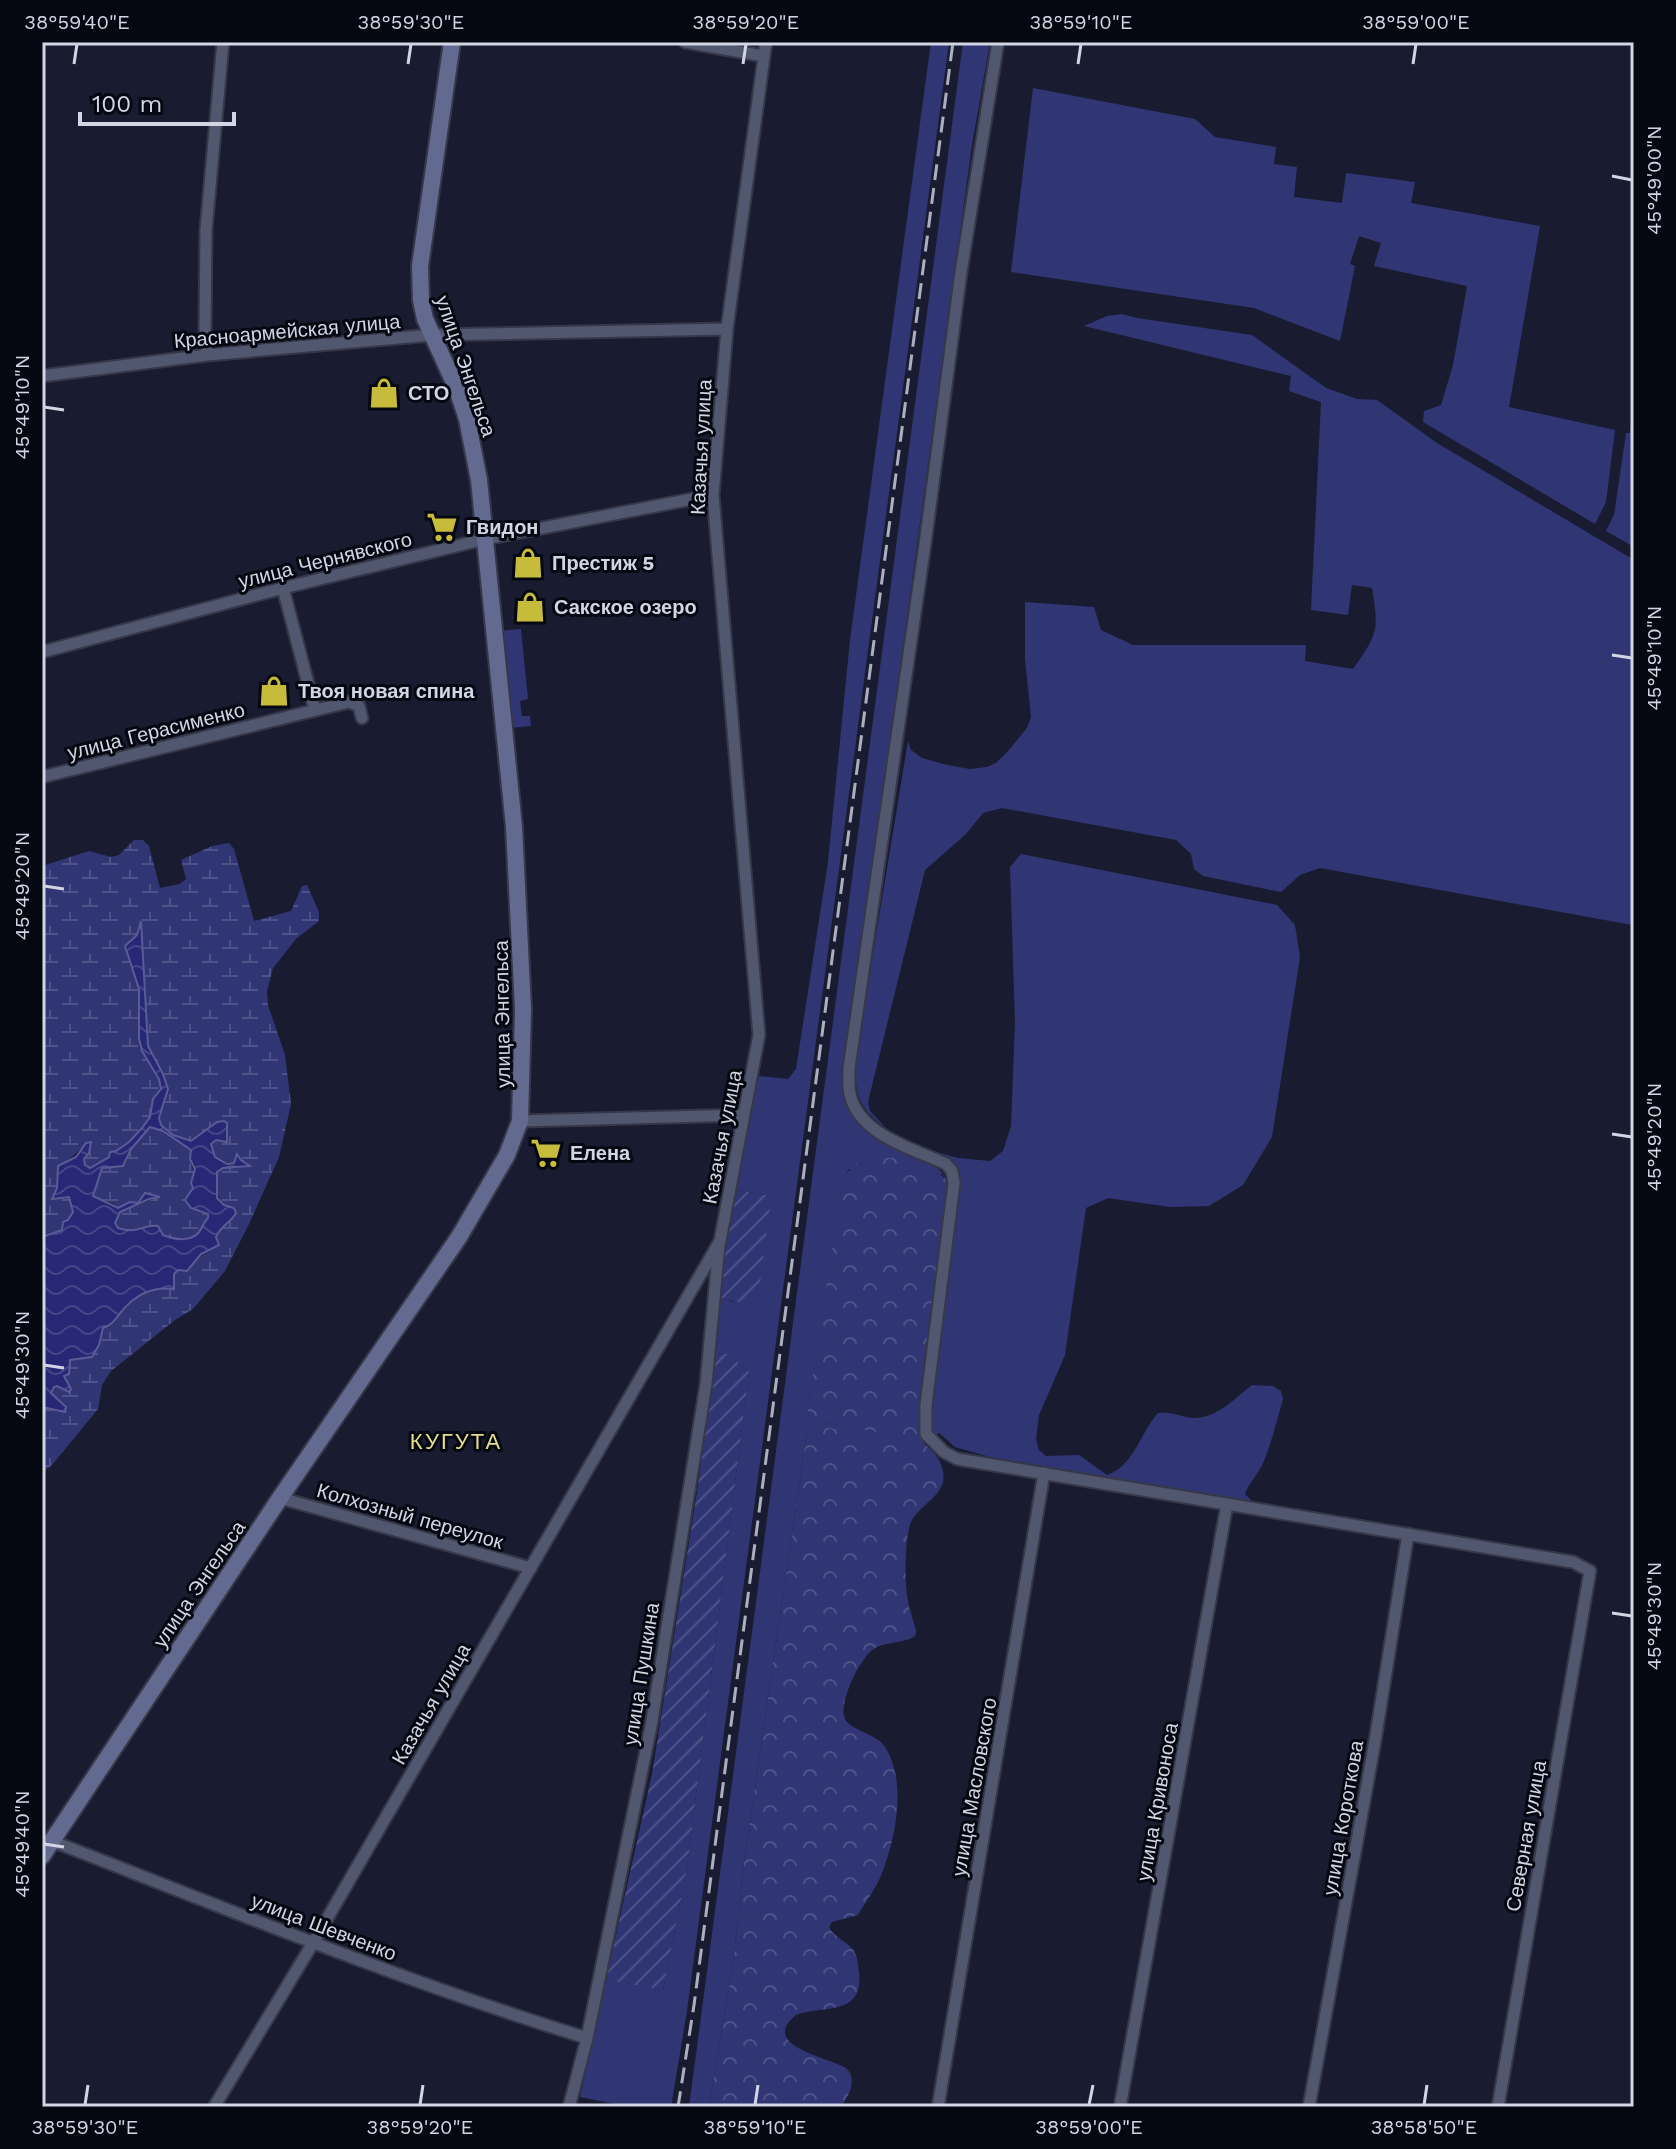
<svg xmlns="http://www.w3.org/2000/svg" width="1676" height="2149" font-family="'Work Sans',sans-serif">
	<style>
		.grass { fill: #303674 }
		.forest { fill: url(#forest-crowns) }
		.wetland { fill: url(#wetland-marsh) }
		.garden { fill: url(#garden-furrows) }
		.water { fill: url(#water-waves); stroke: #5a5b96; stroke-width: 2; fill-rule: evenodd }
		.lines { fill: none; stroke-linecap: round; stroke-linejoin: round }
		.street-casing { stroke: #36384a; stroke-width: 15 }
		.secondary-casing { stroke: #36384a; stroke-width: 20 }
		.street { stroke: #525770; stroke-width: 11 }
		.secondary { stroke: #636a8f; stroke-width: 16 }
		.rail { stroke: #acafbf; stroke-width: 3; stroke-dasharray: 16 8; stroke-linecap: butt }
		.ticks { fill: none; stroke: #d2d5e4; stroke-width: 3 }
		.labels { text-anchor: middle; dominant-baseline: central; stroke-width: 6; stroke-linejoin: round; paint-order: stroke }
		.street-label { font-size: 20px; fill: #d2d5e4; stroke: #060811 }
		.poi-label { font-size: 20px; font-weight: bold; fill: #d2d5e4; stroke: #060811; text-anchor: start }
		.neighbourhood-label { font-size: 22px; letter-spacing: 2px; fill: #e5dd8e; stroke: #060811 }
		.neatline { fill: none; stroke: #d2d5e4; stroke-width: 3 }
		.ticks-label { font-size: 20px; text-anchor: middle; fill: #d2d5e4 }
	</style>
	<defs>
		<pattern id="forest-crowns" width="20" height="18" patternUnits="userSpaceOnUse" patternTransform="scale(2)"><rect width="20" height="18" fill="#303674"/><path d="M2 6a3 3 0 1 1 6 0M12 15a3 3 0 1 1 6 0" fill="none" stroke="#4d5288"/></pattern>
		<pattern id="wetland-marsh" width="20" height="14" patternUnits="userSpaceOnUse" patternTransform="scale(2)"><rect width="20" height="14" fill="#303674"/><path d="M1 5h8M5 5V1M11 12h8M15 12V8" fill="none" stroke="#4d5288"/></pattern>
		<pattern id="garden-furrows" width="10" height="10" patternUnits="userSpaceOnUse" patternTransform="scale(2)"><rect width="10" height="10" fill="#303674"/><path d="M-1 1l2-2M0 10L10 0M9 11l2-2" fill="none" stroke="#4d5288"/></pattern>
		<pattern id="water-waves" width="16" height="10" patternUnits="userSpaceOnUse" patternTransform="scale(2)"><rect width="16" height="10" fill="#262775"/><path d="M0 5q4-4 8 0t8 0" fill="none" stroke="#454588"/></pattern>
	</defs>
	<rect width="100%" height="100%" fill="#191c31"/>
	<path class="grass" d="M931,42H949L687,2011L671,2107H630L580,2097L606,1980L663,1989L687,1868L749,1372L728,1354L715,1353L721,1297L733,1302L771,1196L737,1190L749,1115L759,1076L788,1079L796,1069L828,862L850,640Z
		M963,42H990L972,145L886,770L843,1063C845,1123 859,1134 913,1156C929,1162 940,1166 948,1182L942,1174L849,1169L844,1177L807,1410L811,1419L821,1422L917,1438L921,1429L928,1441L924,1444L807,1431L744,1862L733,1964L709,2107H689Z
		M1033,88L1195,119L1215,137L1276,147L1274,164L1297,167L1294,197L1342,203L1346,173L1415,182L1411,203L1540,226L1509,407L1615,430L1606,502L1595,524L1423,422L1424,411L1441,405L1453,365L1467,286L1374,266L1381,243L1359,236L1350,264L1355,266L1340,341L1254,308L1011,272Z
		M1122,314L1137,318L1252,335L1326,388L1357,399L1377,400L1437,443L1634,560L1632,925L1320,868L1300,875L1281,892L1203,876L1194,869L1191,854L1176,840L1002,808L983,813L966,834L925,870L868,1102L870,1111L886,1128C857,1107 854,1092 856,1057L908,741L911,750L922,758L947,765L970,769L987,767L996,763L1008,751L1027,728L1031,717L1025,659V602L1094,607L1101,630L1133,645H1306L1305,661L1353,669C1378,634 1379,630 1372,588L1352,585L1348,615L1311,610L1321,402L1289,391L1291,376L1084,326L1107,316Z
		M1634,402V547L1606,531L1614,515L1626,433H1630Z
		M521,629L528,699L520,701L522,716H530L531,726L510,728L499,631Z
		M1021,854L1277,905L1295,925L1300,957L1272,1137L1243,1185L1209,1206L1170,1207L1108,1198L1086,1208L1065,1355L1039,1415L1036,1439L1039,1450L1046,1456L1079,1455L1107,1475C1134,1466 1140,1433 1158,1413C1173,1411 1183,1418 1196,1418C1218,1417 1235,1398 1252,1385L1273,1386L1281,1391L1283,1399C1277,1420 1272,1441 1264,1461C1259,1473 1247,1486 1245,1494L1254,1503L990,1457L955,1447L939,1433L932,1438L929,1412L960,1176L951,1158L936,1152L958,1158L990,1161L1003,1151L1011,1126L1015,1022L1010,867Z"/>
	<path class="forest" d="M880,1157C903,1159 932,1162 948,1182L920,1436L917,1439L821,1422L811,1419L807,1410L843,1177L858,1161Z
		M817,1426L924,1444C933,1451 939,1457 942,1468C951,1496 917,1503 910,1525C905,1540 904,1584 908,1600C909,1610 914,1621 916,1631L915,1636C902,1645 882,1640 870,1652C858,1663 838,1704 845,1719C850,1730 877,1734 885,1747C908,1782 895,1843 880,1878C874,1891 865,1903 858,1915L832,1922L829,1927C834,1937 844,1940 852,1948C857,1954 858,1964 859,1972C864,2017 823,2005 796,2015C755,2048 840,2059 848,2070C857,2082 848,2096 842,2106L709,2107L733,1964L744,1862L807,1431Z"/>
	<path class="wetland" d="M134,840H143L149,846L160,888L180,884L186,879L181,860L212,846L229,843L234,849L254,921L291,911L302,886L307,885L319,912V921L296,939L273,968L267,991L268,1005L285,1055L291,1104L279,1157L248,1226L225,1271L193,1309L175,1320L111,1371L102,1385L98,1409L52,1465L42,1473V1407L59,1412L66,1407L51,1393L54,1387L58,1386L68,1392L64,1376L70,1360L88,1358L99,1345L103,1328C119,1319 127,1304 143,1293C153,1287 164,1287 175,1284L174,1274L178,1270L219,1245L216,1237L223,1224L224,1205C215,1195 215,1184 217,1172L223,1168L248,1166L237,1156L234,1163L222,1162L215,1157L211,1144L216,1140L228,1141L227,1123L217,1122L191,1141L173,1135L161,1125L159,1118L167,1096L148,1046L141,924L137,935L130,940C130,946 128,953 129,959C130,968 137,977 139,988C141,1004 137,1021 139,1037C142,1054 161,1076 161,1088C161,1115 115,1161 90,1168L85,1165L84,1158L88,1153L90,1142C78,1149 72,1160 58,1166L57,1188L54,1199L69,1197L73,1212L62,1230L45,1236L42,1242V866L89,851L111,857L119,855Z
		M151,1127L163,1131L191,1150C188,1170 204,1180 185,1201L197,1211L208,1215C197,1248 173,1243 149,1225L131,1232L118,1228L115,1224L120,1212L159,1197L154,1194L145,1195L138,1203L130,1202L118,1208L114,1204L93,1196L102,1168L119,1167L126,1163L131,1149Z"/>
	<path class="garden" d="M737,1190L771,1196L758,1299C744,1303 734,1303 721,1297L726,1242Z
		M715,1353L728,1354L749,1372L687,1868L663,1990L606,1980L652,1774L698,1486Z"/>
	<path class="water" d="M141,921L148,1046L163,1074L168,1089L159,1118L161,1125L173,1135L191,1141L217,1122L224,1121L227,1123V1142L216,1140L211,1144L215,1157L227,1164L234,1163L237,1154L241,1160L250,1166L223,1168L217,1172V1198L224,1205L234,1208L236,1213C230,1224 222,1224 216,1237L219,1245L201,1254L187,1271L178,1270L174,1274V1289C153,1286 135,1295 122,1311C115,1319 114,1324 103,1328L99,1345L92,1357L70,1360L69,1374L64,1376L71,1389L69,1392L57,1386L54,1387L51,1393L66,1407L65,1412L42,1407V1242L45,1236L62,1230L63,1222L68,1220L73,1212L69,1197L52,1199L57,1188L58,1166L76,1157L86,1143L91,1142L89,1153L84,1159L85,1165L90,1168L109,1157L110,1152L116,1151L129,1142L142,1128L150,1117L153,1099L161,1089L159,1079L142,1051L139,1038V989L125,946L137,935ZM150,1127L163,1131L191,1150L190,1159L195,1169L191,1183L193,1188L185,1200L191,1208L208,1214V1218C205,1221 203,1225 201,1229C194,1243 175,1240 163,1235L158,1226C141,1224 139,1235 118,1228L115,1223L120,1212L149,1199L160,1197L145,1193L138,1203L130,1202L118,1208L93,1196L102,1168L123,1166L131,1149Z"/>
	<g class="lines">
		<g class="street-casing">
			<path id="street" d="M685,42L764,56
				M998,42L961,272L925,544L849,1068C849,1076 848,1086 850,1094C859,1135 912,1148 946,1164L952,1171L954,1183L926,1405V1434L944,1452L957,1459L1573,1562L1590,1571L1498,2107
				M207,355L205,335L206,230L223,42
				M42,376L207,355L432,335L727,329
				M283,588L315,710
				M42,652L283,588L485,539L713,495
				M42,777L349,702L359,706L362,718
				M520,1121L743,1115
				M280,1498L531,1568
				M52,1841C229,1910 405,1982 587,2038
				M214,2107L313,1943L720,1241L759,1035L713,495L727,329L766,42
				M569,2107L587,2038L652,1721L706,1384L719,1245
				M938,2107L1044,1473
				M1120,2107L1227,1504
				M1309,2107L1375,1741L1408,1534"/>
		</g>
		<g class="secondary-casing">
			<path id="secondary" d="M42,1856L280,1498L459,1237L507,1155L520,1121L523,1009L514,827L479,480L467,419L457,389L425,319L421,300L420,266L452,42"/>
		</g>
		<use href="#street" class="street"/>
		<use href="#secondary" class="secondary"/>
		<path class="rail" d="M678,2107L694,2005L953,42"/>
	</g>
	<path class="ticks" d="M74,64L77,44M408,64L411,44M743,64L746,44M1078,64L1081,44M1413,64L1416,44M1612,176L1632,180M44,407L64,410M1612,655L1632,658M44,886L64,889M1612,1134L1632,1137M44,1365L64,1368M1612,1613L1632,1616M44,1844L64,1847M85,2105L88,2085M420,2105L423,2085M755,2105L758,2085M1089,2105L1093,2085M1424,2105L1427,2085"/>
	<defs>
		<g id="shop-bare" transform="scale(2.4)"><path d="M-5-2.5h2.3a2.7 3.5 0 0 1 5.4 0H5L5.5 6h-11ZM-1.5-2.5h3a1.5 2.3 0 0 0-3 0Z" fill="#c7bb3b" stroke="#060811" stroke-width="2.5" paint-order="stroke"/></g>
		<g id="supermarket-bare" transform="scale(2.4)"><path d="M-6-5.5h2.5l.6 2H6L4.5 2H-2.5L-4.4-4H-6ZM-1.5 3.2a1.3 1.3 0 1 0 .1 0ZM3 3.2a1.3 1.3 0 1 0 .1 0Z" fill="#c7bb3b" stroke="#060811" stroke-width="2.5" paint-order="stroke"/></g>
	</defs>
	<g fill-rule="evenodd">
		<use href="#shop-bare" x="384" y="393"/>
		<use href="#supermarket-bare" x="442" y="527"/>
		<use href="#shop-bare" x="528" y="563"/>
		<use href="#shop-bare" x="530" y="607"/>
		<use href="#shop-bare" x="274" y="691"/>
		<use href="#supermarket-bare" x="546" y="1153"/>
	</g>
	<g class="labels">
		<g class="street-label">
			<text transform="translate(287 331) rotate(-5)">Красноармейская улица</text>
			<text transform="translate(466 366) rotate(71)">улица Энгельса</text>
			<text transform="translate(701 447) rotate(-87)">Казачья улица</text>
			<text transform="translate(325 560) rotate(-14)">улица Чернявского</text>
			<text transform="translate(156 731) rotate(-14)">улица Герасименко</text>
			<text transform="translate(502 1014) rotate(-91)">улица Энгельса</text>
			<text transform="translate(722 1137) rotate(-79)">Казачья улица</text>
			<text transform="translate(410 1516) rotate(16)">Колхозный переулок</text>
			<text transform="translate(199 1584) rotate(-56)">улица Энгельса</text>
			<text transform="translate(641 1674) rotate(-81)">улица Пушкина</text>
			<text transform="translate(431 1704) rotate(-60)">Казачья улица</text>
			<text transform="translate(974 1787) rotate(-80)">улица Масловского</text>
			<text transform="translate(1157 1802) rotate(-80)">улица Кривоноса</text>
			<text transform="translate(1343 1818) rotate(-80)">улица Короткова</text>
			<text transform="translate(1526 1836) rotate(-80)">Северная улица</text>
			<text transform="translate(324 1927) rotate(21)">улица Шевченко</text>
		</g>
		<g class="poi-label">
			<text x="408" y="393">СТО</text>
			<text x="466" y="527">Гвидон</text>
			<text x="552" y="563">Престиж 5</text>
			<text x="554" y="607">Сакское озеро</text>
			<text x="298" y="691">Твоя новая спина</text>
			<text x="570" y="1153">Елена</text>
		</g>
		<g class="neighbourhood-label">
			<text x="456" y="1441">КУГУТА</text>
		</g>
	</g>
	<rect width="1676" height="2149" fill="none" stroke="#060811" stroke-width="88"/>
	<path d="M80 112v12h154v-12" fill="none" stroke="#d2d5e4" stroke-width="4"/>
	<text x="92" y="112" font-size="24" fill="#d2d5e4" stroke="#060811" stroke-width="6" paint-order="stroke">100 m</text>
	<rect x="44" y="44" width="1588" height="2061" class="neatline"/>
	<g class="ticks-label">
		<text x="77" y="29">38°59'40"E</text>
		<text x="411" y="29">38°59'30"E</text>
		<text x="746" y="29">38°59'20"E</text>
		<text x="1081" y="29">38°59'10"E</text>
		<text x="1416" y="29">38°59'00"E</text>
		<text transform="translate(1654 180) rotate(-90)" y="7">45°49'00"N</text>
		<text transform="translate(22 407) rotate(-90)" y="7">45°49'10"N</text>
		<text transform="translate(1654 658) rotate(-90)" y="7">45°49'10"N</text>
		<text transform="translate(22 886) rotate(-90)" y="7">45°49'20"N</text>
		<text transform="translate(1654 1137) rotate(-90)" y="7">45°49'20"N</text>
		<text transform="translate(22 1365) rotate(-90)" y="7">45°49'30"N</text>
		<text transform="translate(1654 1616) rotate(-90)" y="7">45°49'30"N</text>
		<text transform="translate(22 1844) rotate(-90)" y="7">45°49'40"N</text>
		<text x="85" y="2134">38°59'30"E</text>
		<text x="420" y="2134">38°59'20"E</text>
		<text x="755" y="2134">38°59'10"E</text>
		<text x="1089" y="2134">38°59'00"E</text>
		<text x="1424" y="2134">38°58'50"E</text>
	</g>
</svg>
